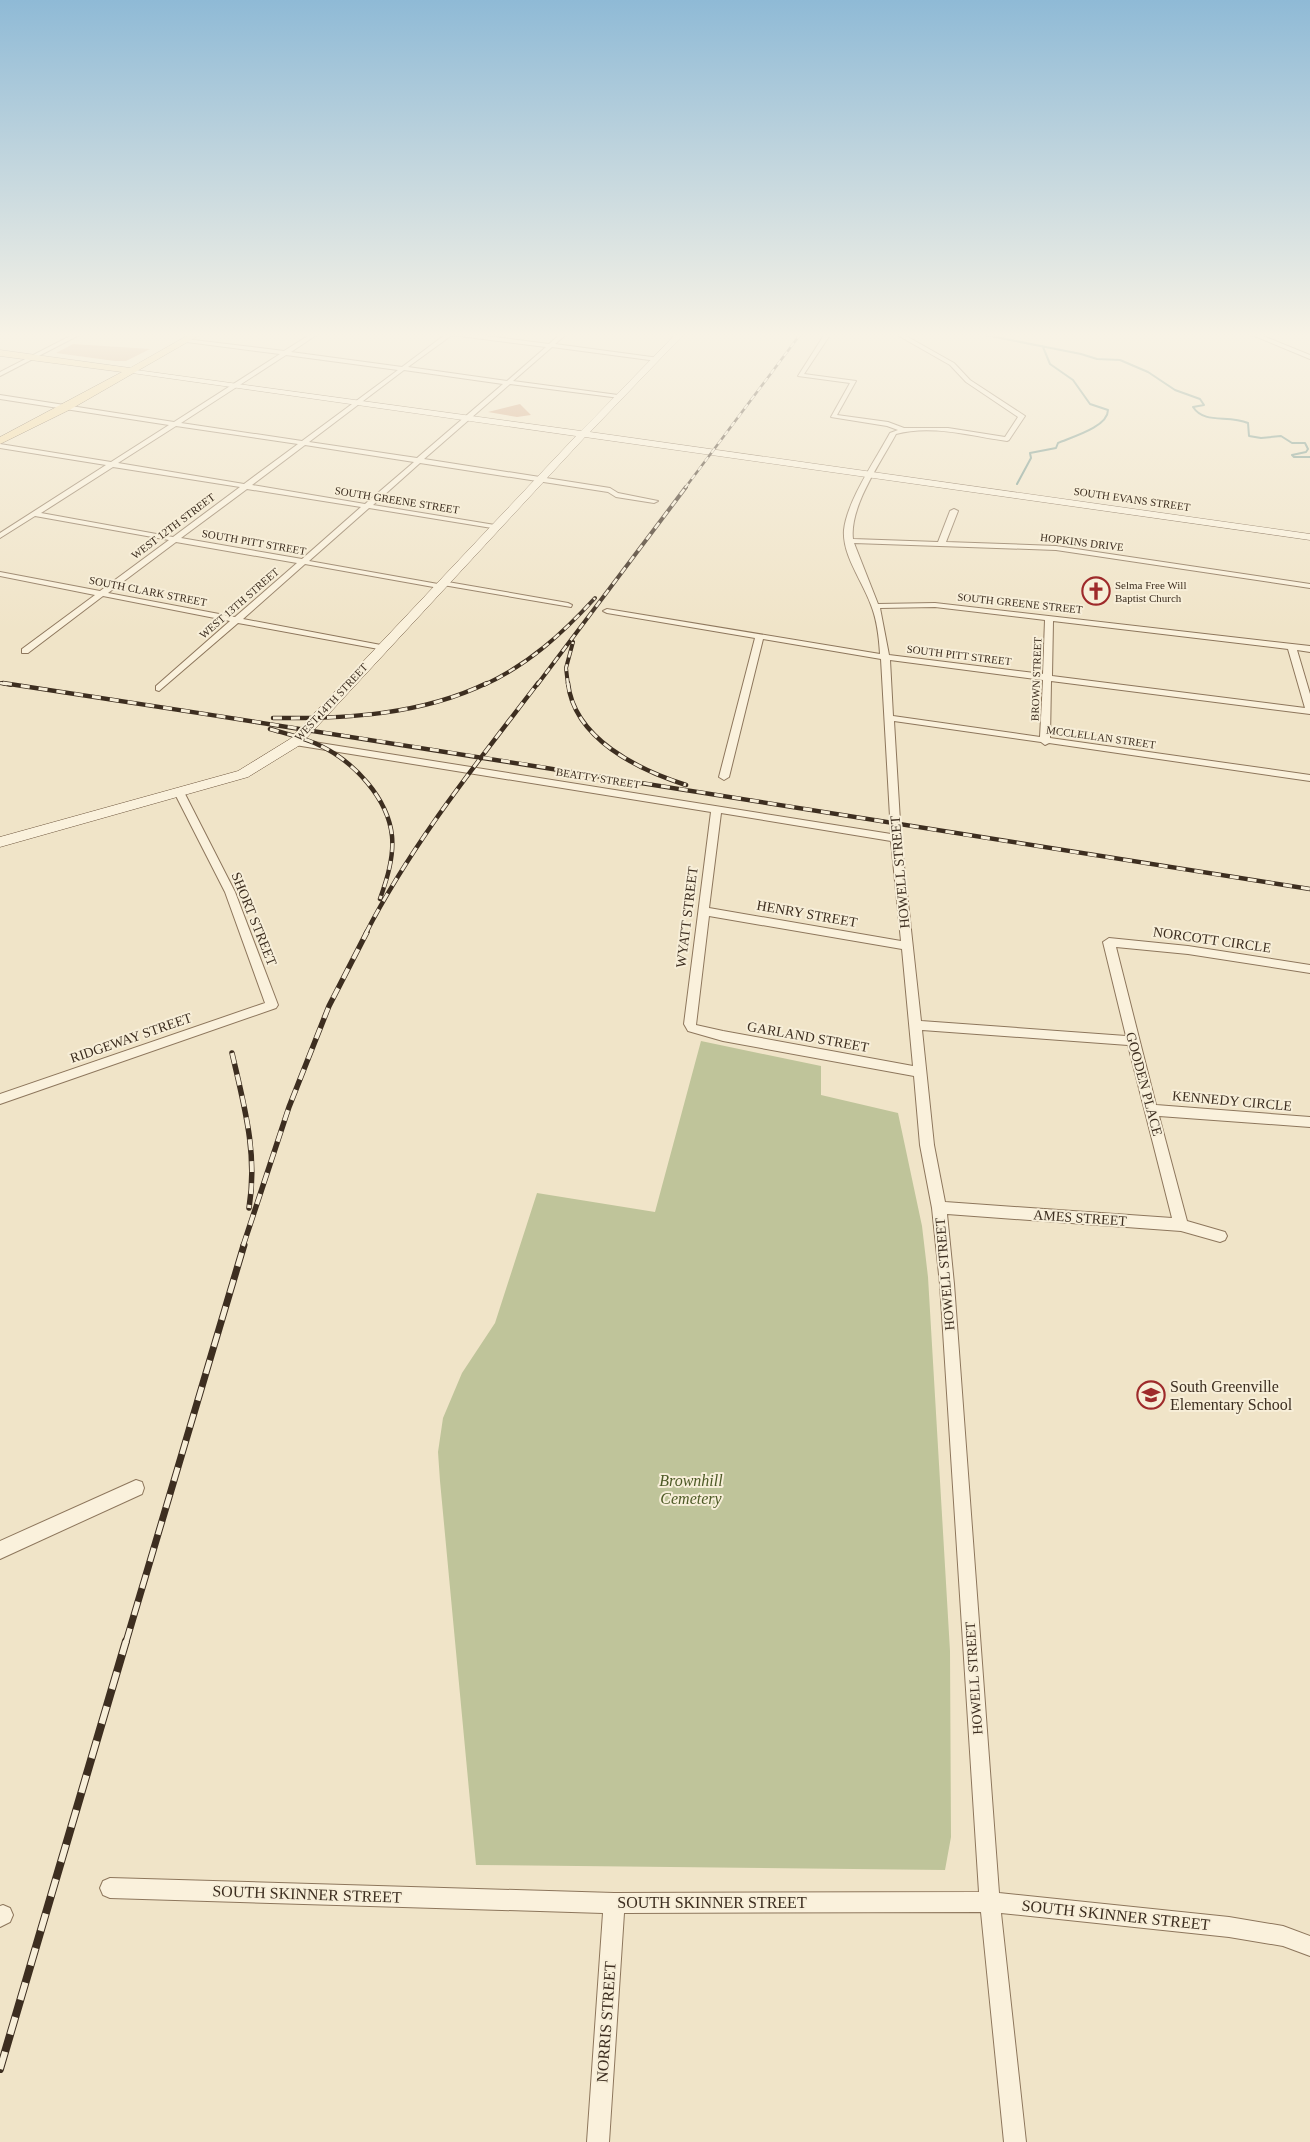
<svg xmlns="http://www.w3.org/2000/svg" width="1310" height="2142" font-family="Georgia,serif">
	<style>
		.cemetery { fill: #bfc49a }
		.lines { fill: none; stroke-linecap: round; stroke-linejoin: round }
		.stream { stroke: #6f938a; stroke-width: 2 }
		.building { fill: #cf9f7d }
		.street-casing { stroke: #8d765c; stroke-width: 2 }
		.secondary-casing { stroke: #6f573f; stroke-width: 1 }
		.primary-casing { stroke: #5b4430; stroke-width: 1 }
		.street { fill: #faf1dc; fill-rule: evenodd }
		.secondary { fill: #faf1dc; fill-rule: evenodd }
		.primary { fill: #f3d9a0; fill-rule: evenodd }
		.rail-far5-casing { stroke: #3d2e20; stroke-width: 2.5 }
		.rail-far4-casing { stroke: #3d2e20; stroke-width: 4 }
		.rail-far3-casing { stroke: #3d2e20; stroke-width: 4.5 }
		.rail-far2-casing { stroke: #3d2e20; stroke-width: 5.5 }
		.rail-far1-casing { stroke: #3d2e20; stroke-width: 7 }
		.rail-casing { stroke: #3d2e20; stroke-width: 8 }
		.rail-far5 { stroke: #f7eed8; stroke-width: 2; stroke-dasharray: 5.5; stroke-linecap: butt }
		.rail-far4 { stroke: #f7eed8; stroke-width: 2.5; stroke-dasharray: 7; stroke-linecap: butt }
		.rail-far3 { stroke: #f7eed8; stroke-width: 3; stroke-dasharray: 9; stroke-linecap: butt }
		.rail-far2 { stroke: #f7eed8; stroke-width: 4; stroke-dasharray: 11; stroke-linecap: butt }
		.rail-far1 { stroke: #f7eed8; stroke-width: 5; stroke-dasharray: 14; stroke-linecap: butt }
		.rail { stroke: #f7eed8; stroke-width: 6; stroke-dasharray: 18; stroke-linecap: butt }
		.labels { text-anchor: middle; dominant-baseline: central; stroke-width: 4; stroke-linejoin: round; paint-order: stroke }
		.far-street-label { font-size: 11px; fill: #3d2e20; stroke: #f7eed8 }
		.far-poi-label { font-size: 11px; fill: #3d2e20; stroke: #f7eed8; text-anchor: start }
		.street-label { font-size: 14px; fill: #3d2e20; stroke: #f7eed8 }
		.near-poi-label { font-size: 16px; fill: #3d2e20; stroke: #f7eed8; text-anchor: start }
		.near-park-label { font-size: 16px; font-style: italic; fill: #4d5a26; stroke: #f7eed8 }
		.near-street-label { font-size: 16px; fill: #3d2e20; stroke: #f7eed8 }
	</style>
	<rect width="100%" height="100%" fill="#f0e4c8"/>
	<path class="cemetery" d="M701,1041L821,1066V1095L898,1113L922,1226L928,1277L950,1651L951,1837L945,1870L476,1865L440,1481L438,1452L443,1418L462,1373L495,1323L537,1193L655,1212Z"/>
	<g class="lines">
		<path class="stream" d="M970,332L1081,354L1097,359L1120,360L1148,372L1175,390L1200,399L1204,405L1193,407C1205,425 1228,414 1248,423L1249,436L1261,438L1281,436L1292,443H1305L1308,449L1306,452L1292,455L1294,457H1310
			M1017,484L1031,458L1030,453L1056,448L1058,443C1072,437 1108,427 1108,410L1090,404L1073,380L1050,364L1043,347"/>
	</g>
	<path class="building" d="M73,344L150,349L126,361H115L56,353Z
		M520,404L531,415L517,417L488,412Z"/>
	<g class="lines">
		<g class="street-casing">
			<path id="street" d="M78,332H85L0,376V372Z
				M314,332H321L291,352L402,367L446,334L441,332H457L549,344L563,332H569L555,344L659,358L657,361L552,347L513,381L618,395L620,398L510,384L424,459L610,488L618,493L658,501L654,503L616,497L608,492L420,463L373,505L495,525L499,527L498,529L369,508L309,561L438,584L442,581L568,603L572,605L571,607L443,585L439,588L305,564L243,619L381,645L384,646V650L238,623L159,691L156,690V686L230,621L103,596L28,653H22V649L95,595L0,576V572L100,591L169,540L35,516L0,538V533L106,465L0,448V444L111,462L169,425L0,399V395L174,422L280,354L187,342L185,339L284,351ZM452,335L546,347L507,381L408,367ZM286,355L398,370L302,441L181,423ZM404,370L503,384L417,458L309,442ZM176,426L298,444L244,484L118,463ZM305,445L414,462L365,504L252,485ZM113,467L240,487L173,537L41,513ZM247,489L361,507L302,559L181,538ZM176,542L297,563L235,617L108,593Z
				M826,332H832L804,374L856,381L837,415L888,422L904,428H948L1005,437L1018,417L966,382L950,365L892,332H899L954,363L970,380L1025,416L1009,440L1007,441C971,436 931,424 896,434C881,462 849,507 853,539L938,542L950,511L954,509L958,511L946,542L1056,546L1310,584V588L1056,550L854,543L878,604L935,603L1310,646V652L1297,650L1310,694V714L1051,681L1050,738L1310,775V781L1049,743L1045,745L1041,742L894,721L901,838L921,1021L1126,1036L1103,942L1109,938L1188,946L1310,965V973L1188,954L1116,947L1156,1105L1310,1117V1127L1159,1116L1187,1221L1225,1232L1227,1236L1225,1240L1220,1242L1181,1231L947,1214L954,1284L999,1893L1229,1917L1283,1926L1310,1936V1956L1283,1946L1229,1937L1001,1913L1026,2142H1004L981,1912L624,1913L609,2142H587L603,1913L110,1898L103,1895L100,1888L103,1881L110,1878L614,1893L979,1892L940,1284L932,1208L920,1145L914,1076L723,1041L688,1031L684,1024L711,812L295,745L290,742L295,739L891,834L881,659L763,639L729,777L724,780L719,777L755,638L607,613L603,611L607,609L880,654C879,637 877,620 871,605C863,582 842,555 844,530C847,501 876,459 890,433L898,430L887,426L831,417L850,383L798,376ZM935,607L1045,620L1043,674L889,655L880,608ZM1053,621L1288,649L1305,708L1052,676ZM890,660L1043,680L1040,737L893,716ZM721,813L891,841L901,941L709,908ZM709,916L902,949L913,1066L723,1031L696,1025ZM922,1030L1128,1045L1172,1218L945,1202L934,1145Z
				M1245,332H1253L1310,355V359Z
				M179,789L184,792L235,892L278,1005L276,1008L0,1104V1094L265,1003L225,892L174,792Z
				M136,1480L142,1482L144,1488L142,1494L0,1559V1541Z
				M3,1905L10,1908L13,1915L10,1922L0,1927V1906Z"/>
		</g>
		<g class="secondary-casing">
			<path id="secondary" d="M678,332H686L590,432L1310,534V540L585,437L300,745L248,777L0,847V837L238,771L290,739L576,436L132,373H129V369L581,431Z"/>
		</g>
		<g class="primary-casing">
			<path id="primary" d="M194,332H205L71,409L0,444V437L122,372L0,356V350L130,368Z"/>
		</g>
		<use href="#street" class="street"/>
		<use href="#secondary" class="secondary"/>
		<use href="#primary" class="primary"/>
		<g class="rail-far5-casing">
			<path id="rail-far5" d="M685,488L802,332"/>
		</g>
		<g class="rail-far4-casing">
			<path id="rail-far4" d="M0,683L11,685
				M484,685C529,664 562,634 595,598
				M537,685L686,487
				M568,685L566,668L573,642"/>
		</g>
		<g class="rail-far3-casing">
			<path id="rail-far3" d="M3,683C439,749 874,821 1310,889
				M568,683C574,739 639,770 686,785
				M273,718C345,719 421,715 487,683
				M270,729C287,734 305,738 321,746C354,762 388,798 392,836C394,857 387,879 380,899
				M366,933C412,843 477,763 538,683"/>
		</g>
		<g class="rail-far2-casing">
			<path id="rail-far2" d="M232,1053C244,1105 258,1154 249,1208
				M243,1246L289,1107L329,1006L367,932"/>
		</g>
		<g class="rail-far1-casing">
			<path id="rail-far1" d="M126,1642L244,1245"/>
		</g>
		<g class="rail-casing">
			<path id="rail" d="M0,2069L126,1641"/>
		</g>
		<use href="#rail-far5" class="rail-far5"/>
		<use href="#rail-far4" class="rail-far4"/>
		<use href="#rail-far3" class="rail-far3"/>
		<use href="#rail-far2" class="rail-far2"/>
		<use href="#rail-far1" class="rail-far1"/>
		<use href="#rail" class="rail"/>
	</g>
	<linearGradient id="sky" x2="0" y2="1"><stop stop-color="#8fbad6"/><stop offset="0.53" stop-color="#f8f3e6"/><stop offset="1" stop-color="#f8f3e6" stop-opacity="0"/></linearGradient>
	<rect width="1310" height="632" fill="url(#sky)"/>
	<defs>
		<g id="church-ring" transform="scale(1.4375)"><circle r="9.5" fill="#f7eed8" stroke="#9e2a2b" stroke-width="1.5"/><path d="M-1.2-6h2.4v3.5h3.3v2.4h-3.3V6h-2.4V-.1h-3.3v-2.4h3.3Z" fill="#9e2a2b"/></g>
		<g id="school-ring" transform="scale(1.4375)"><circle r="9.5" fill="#f7eed8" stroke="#9e2a2b" stroke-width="1.5"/><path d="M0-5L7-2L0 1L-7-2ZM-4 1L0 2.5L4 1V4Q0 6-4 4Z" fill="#9e2a2b"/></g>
	</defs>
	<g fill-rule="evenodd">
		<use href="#church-ring" x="1096" y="591"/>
		<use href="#school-ring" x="1151" y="1395"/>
	</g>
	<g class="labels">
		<g class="far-street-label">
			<text transform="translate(1132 499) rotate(8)">SOUTH EVANS STREET</text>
			<text transform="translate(397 500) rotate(9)">SOUTH GREENE STREET</text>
			<text transform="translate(173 526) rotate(-37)">WEST 12TH STREET</text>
			<text transform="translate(254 542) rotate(10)">SOUTH PITT STREET</text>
			<text transform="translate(1082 542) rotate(7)">HOPKINS DRIVE</text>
			<text transform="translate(148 591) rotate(11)">SOUTH CLARK STREET</text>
			<text transform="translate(239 603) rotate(-41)">WEST 13TH STREET</text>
			<text transform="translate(1020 603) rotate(6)">SOUTH GREENE STREET</text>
			<text transform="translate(959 655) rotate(7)">SOUTH PITT STREET</text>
			<text transform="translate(1036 679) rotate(-88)">BROWN STREET</text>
			<text transform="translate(331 702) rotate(-47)">WEST 14TH STREET</text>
			<text transform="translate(1101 737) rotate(8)">MCCLELLAN STREET</text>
			<text transform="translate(598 778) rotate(9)">BEATTY STREET</text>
		</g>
		<g class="far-poi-label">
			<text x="1115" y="585">Selma Free Will<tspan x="1115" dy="13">Baptist Church</tspan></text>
		</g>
		<g class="street-label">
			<text transform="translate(900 872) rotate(-95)">HOWELL STREET</text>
			<text transform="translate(807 914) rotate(10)">HENRY STREET</text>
			<text transform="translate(687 917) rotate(-83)">WYATT STREET</text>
			<text transform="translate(254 919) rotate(68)">SHORT STREET</text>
			<text transform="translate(1212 940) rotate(8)">NORCOTT CIRCLE</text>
			<text transform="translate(808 1037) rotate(10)">GARLAND STREET</text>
			<text transform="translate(131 1038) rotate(-19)">RIDGEWAY STREET</text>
			<text transform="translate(1144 1084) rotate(75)">GOODEN PLACE</text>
			<text transform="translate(1232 1101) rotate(5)">KENNEDY CIRCLE</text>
			<text transform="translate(1080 1218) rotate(4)">AMES STREET</text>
			<text transform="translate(945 1274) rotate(-95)">HOWELL STREET</text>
			<text transform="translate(974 1678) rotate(-94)">HOWELL STREET</text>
		</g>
		<g class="near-poi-label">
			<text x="1170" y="1386">South Greenville<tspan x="1170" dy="18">Elementary School</tspan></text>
		</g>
		<g class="near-park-label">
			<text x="691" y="1480">Brownhill<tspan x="691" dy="18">Cemetery</tspan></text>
		</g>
		<g class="near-street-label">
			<text transform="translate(307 1894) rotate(2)">SOUTH SKINNER STREET</text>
			<text x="712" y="1902">SOUTH SKINNER STREET</text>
			<text transform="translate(1116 1915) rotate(6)">SOUTH SKINNER STREET</text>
			<text transform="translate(606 2022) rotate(-86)">NORRIS STREET</text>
		</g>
	</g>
</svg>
